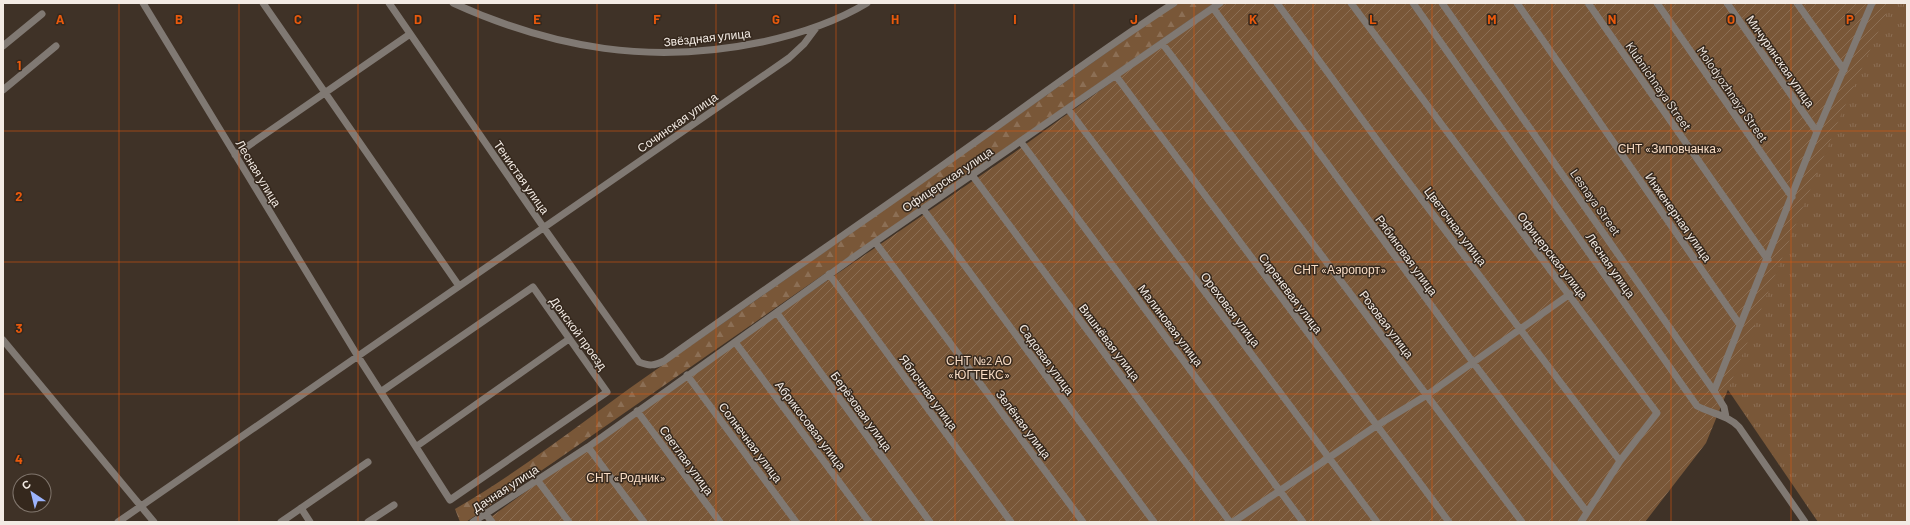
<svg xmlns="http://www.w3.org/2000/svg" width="1910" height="525" font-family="Barlow,sans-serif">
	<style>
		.grass { fill: url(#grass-tufts) }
		.forest { fill: url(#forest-firs) }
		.garden { fill: url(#garden-furrows) }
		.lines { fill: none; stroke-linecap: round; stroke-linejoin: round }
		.minor { stroke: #807973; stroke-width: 7 }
		.grid { fill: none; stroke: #e8590c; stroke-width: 1; stroke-opacity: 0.55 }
		.labels { text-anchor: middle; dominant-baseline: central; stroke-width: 3; stroke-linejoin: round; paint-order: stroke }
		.street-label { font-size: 12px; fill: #f3ebe4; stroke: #35281d }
		.park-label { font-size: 12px; fill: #f8dcc5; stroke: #35281d }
		.grid-label { font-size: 13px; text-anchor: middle; font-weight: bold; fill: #e8590c; stroke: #35281d; stroke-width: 3; stroke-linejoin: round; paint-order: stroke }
	</style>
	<defs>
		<pattern id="grass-tufts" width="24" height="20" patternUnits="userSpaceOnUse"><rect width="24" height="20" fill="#795738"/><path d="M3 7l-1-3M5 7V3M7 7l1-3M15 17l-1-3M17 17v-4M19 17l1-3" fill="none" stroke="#8c6f55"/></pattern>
		<pattern id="forest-firs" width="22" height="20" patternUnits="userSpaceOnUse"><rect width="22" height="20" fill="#795738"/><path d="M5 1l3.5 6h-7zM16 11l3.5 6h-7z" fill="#8c6f55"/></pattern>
		<pattern id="garden-furrows" width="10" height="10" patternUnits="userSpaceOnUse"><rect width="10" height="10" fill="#795738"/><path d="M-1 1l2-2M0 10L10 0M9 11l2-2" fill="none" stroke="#8c6f55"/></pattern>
	</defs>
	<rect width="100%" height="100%" fill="#3f3227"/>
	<path class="grass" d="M1885,3H1907V522H1818L1724,384Z"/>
	<path class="forest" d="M1177,3H1214L551,464L466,522H460L455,509C531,465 598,409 670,360C840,242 1008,122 1177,3Z"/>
	<path class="garden" d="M1221,3H1891L1840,117L1706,443L1645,522H484L641,408L1015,152Z"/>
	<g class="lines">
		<path class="minor" d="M143,3L357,355L450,500L607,392L533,287L382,391
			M263,3L459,286
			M389,3L544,228L639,362C649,366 654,366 664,361C756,295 850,231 943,165C1020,111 1095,54 1174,3
			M453,3C554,49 652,65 762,42C799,34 834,23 867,3
			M1277,3L1388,155L1620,461
			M1351,3L1657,413L1620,461L1581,522
			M1413,3L1697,406C1712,414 1728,415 1739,427L1805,522
			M1442,3L1714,391L1724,407L1726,417
			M1517,3L1740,325
			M1588,3L1768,260
			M1657,3L1792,197
			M1727,3L1817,132
			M1797,3L1844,70
			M1213,8L1472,361L1587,512
			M1162,43L1522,522
			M3,46L42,14
			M1116,76L1449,522
			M3,90L56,46
			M1068,109L1377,522
			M1021,142L1303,522
			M235,155L410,34
			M972,175L1230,522
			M923,209L1154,522
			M875,242L1083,522
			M829,274L1011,522
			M777,313L930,522
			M3,340L154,522
			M735,342L869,522
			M687,375L796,522
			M1714,391L1817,132L1872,3
			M637,411L720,522
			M417,446L569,339
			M588,447L644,522
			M538,481L569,522
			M301,508L310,522
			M485,513L492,522
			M118,522L789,58L804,44L816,28
			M281,522L368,462
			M368,522L394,505
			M473,522L588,447L875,242L1220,3
			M1233,522L1376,426L1427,395L1570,294"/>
	</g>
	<path class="grid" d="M119,3V522M239,3V522M358,3V522M478,3V522M597,3V522M716,3V522M836,3V522M955,3V522M1074,3V522M1194,3V522M1313,3V522M1432,3V522M1552,3V522M1671,3V522M1791,3V522M3,131H1907M3,262H1907M3,394H1907"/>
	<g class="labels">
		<g class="street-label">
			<text transform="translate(707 37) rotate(-6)">Звёздная улица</text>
			<text transform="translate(1781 61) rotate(55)">Мичуринская улица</text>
			<text transform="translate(1659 86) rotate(55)">Klubnichnaya Street</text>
			<text transform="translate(1733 94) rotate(55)">Molodyozhnaya Street</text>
			<text transform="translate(677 122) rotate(-35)">Сочинская улица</text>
			<text transform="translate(259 173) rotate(59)">Лесная улица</text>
			<text transform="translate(522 177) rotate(55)">Тенистая улица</text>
			<text transform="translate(947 179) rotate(-34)">Офицерская улица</text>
			<text transform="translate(1596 202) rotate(55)">Lesnaya Street</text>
			<text transform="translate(1679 217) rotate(55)">Инженерная улица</text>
			<text transform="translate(1456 226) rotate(53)">Цветочная улица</text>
			<text transform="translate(1407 255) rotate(54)">Рябиновая улица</text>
			<text transform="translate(1553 255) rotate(52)">Офицерская улица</text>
			<text transform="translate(1611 265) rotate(55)">Лесная улица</text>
			<text transform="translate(1291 293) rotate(53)">Сиреневая улица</text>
			<text transform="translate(1231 309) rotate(53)">Ореховая улица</text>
			<text transform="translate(1387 324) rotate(53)">Розовая улица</text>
			<text transform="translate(1171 325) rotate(53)">Малиновая улица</text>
			<text transform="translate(579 333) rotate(54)">Донской проезд</text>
			<text transform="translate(1110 342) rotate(53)">Вишнёвая улица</text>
			<text transform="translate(1047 359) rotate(54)">Садовая улица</text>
			<text transform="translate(929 392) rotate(54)">Яблочная улица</text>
			<text transform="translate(862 411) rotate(54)">Берёзовая улица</text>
			<text transform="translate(1024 424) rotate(53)">Зелёная улица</text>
			<text transform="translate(811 425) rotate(53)">Абрикосовая улица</text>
			<text transform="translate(751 442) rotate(53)">Солнечная улица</text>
			<text transform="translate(687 460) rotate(54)">Светлая улица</text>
			<text transform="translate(505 488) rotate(-33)">Дачная улица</text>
		</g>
		<g class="park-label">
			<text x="1670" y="148">СНТ «Зиповчанка»</text>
			<text x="1340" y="269">СНТ «Аэропорт»</text>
			<text x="979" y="360">СНТ №2 АО<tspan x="979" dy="14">«ЮГТЕКС»</tspan></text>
			<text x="626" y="477">СНТ «Родник»</text>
		</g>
	</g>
	<g class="grid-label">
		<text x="60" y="24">A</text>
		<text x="179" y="24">B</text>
		<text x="298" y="24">C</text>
		<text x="418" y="24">D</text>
		<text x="537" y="24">E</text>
		<text x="657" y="24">F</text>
		<text x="776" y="24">G</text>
		<text x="895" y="24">H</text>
		<text x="1015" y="24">I</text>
		<text x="1134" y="24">J</text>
		<text x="1253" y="24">K</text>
		<text x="1373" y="24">L</text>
		<text x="1492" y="24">M</text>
		<text x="1612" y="24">N</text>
		<text x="1731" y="24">O</text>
		<text x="1850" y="24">P</text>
		<text x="19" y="70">1</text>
		<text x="19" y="201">2</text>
		<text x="19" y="333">3</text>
		<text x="19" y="464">4</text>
	</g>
	<rect width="1910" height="525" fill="none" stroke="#f3ebe4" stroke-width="8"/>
	<g transform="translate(32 493) rotate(325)"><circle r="19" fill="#35281d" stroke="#81766d"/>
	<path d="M0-3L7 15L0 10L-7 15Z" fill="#9cb4fd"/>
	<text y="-6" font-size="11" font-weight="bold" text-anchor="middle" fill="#f3ebe4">С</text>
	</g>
</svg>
